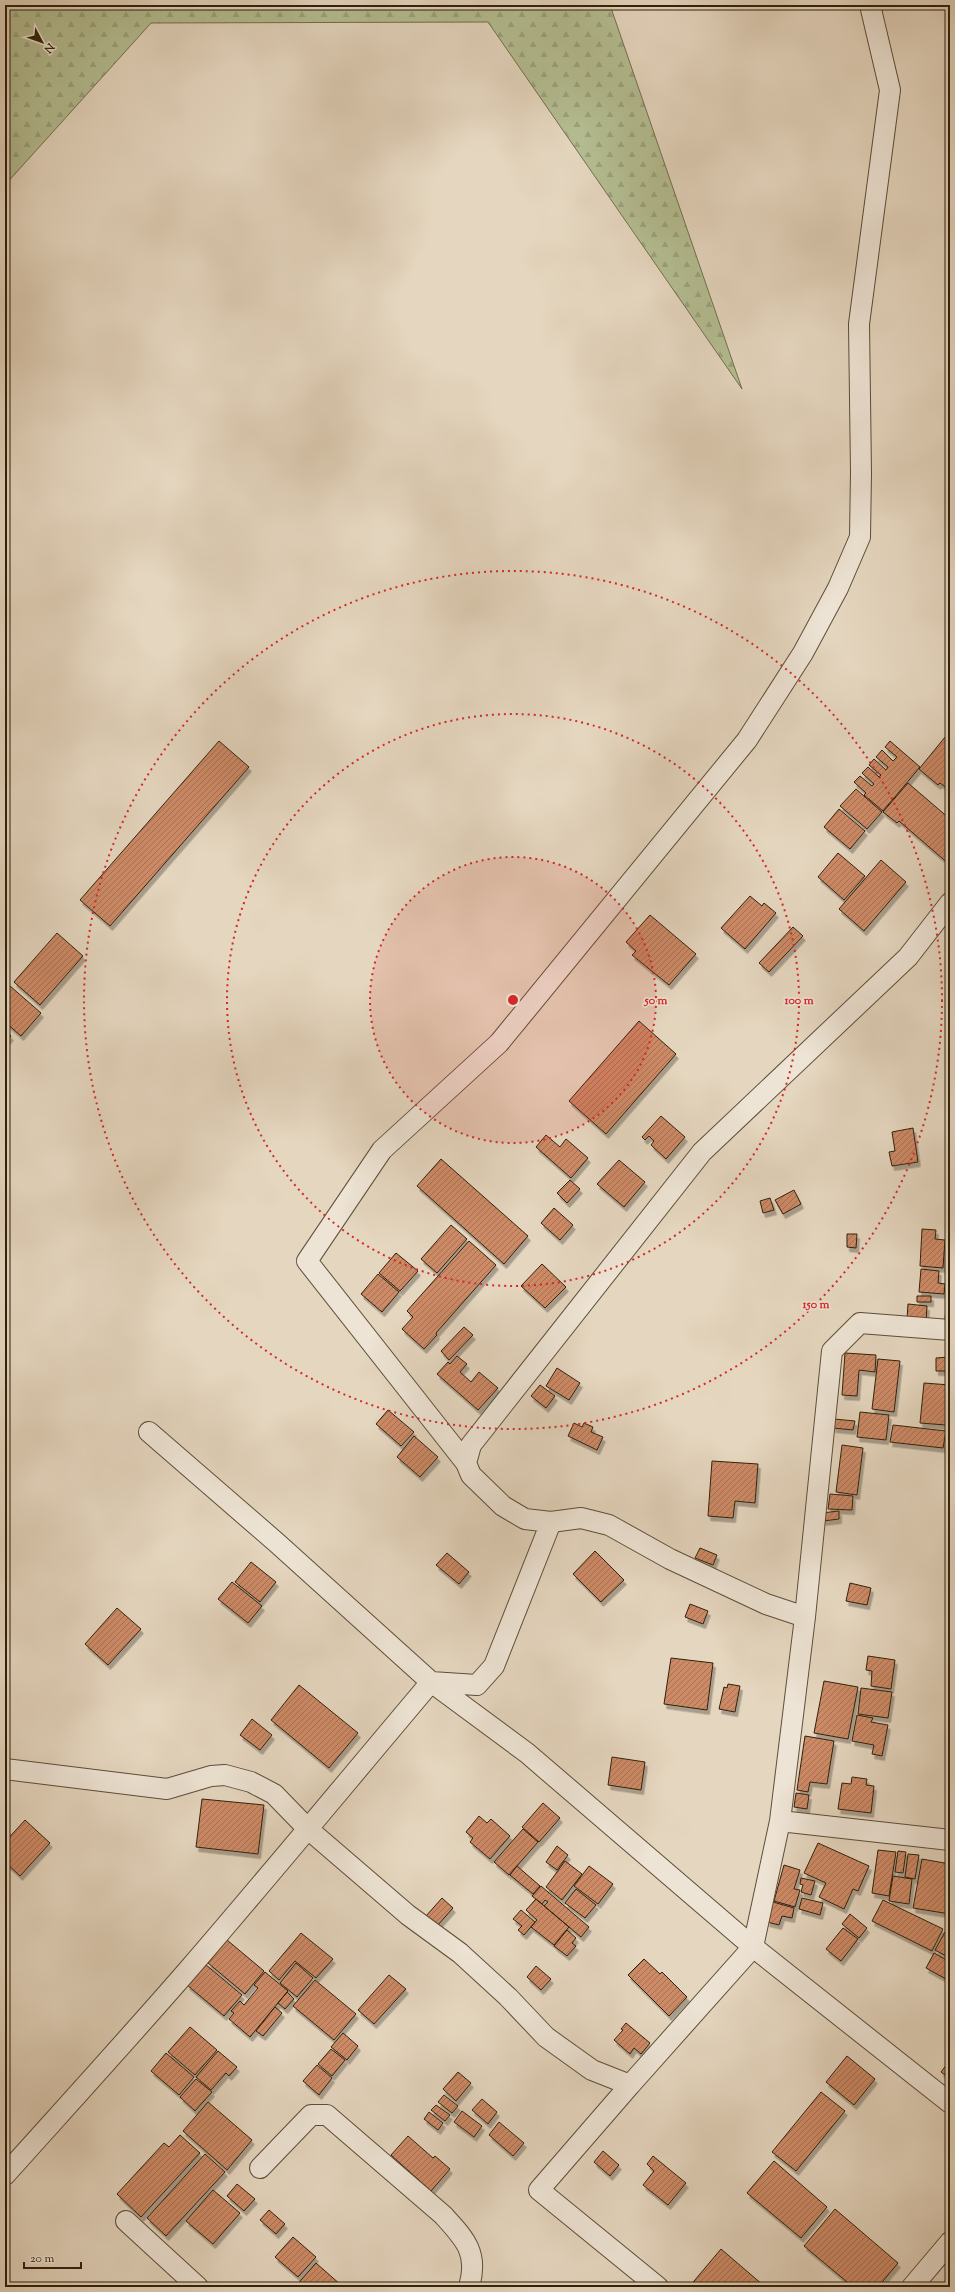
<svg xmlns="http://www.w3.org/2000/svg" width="955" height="2292" font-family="'Sorts Mill Goudy',serif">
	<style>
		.forest { fill: url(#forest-firs); stroke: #726f4e }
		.building { fill: url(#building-hatch); stroke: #2f200b; filter: url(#shadow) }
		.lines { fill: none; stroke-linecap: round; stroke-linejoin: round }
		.minor-casing { stroke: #5c4e38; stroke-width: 22 }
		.minor { stroke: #eee4d5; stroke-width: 20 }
		.ring { fill: none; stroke: #d62828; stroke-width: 2; stroke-dasharray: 2 4 }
		.centre { fill: #d62828; stroke: #eee4d5; stroke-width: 2 }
		.ring-label { font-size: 12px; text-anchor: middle; font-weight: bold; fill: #d62828; stroke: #eee4d5; stroke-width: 3; stroke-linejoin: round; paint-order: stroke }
	</style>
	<defs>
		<pattern id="forest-firs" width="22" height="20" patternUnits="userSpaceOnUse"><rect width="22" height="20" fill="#b4be92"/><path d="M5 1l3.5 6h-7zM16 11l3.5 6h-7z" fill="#9ba37d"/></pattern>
		<pattern id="building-hatch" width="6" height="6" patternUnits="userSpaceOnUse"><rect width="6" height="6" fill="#cd8a66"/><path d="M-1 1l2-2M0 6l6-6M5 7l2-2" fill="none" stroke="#a77052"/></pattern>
		<filter id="shadow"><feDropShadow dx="2.5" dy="4.5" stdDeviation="0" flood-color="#0004"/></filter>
	</defs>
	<rect width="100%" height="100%" fill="#e5d6bf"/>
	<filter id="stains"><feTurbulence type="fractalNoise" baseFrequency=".005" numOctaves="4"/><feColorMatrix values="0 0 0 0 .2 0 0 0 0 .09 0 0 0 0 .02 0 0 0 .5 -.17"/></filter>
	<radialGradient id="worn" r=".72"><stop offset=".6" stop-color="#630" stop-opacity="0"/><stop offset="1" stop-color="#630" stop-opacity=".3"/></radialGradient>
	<path class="forest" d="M5,5H610L742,389L488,22L151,23L5,185Z"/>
	<path class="building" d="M950,731V773L948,774L950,789L949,790L940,783L938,785L919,769Z
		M219,741L249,767L110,926L80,900Z
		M890,741L920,767L883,811L864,795L866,793L854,782L860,776L872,786L874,784L862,773L868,767L879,777L881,775L869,765L874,759L886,770L888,767L876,757L882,750L893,761L897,757L885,747Z
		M908,783L950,819V865L899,821L897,823L883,812Z
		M856,789L882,812L867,829L840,806Z
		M839,809L865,831L850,849L824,827Z
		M838,853L865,876L844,900L818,877Z
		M881,860L906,882L864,931L839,909Z
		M750,896L762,906L764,903L776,913L745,949L721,928Z
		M650,915L696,954L669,985L632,955L636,951L626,942Z
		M793,927L803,936L769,972L759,963Z
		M57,933L83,956L40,1005L14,982Z
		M10,986L41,1013L21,1036L5,1022V992Z
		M639,1021L676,1054L606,1134L569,1101Z
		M5,1031L11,1036L5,1043Z
		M661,1116L685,1137L666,1159L651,1145L654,1141L649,1136L645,1140L642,1137Z
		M913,1128L918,1162L892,1166L889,1152L895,1151L892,1132Z
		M546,1135L560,1147L566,1139L588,1158L571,1178L536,1147Z
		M441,1159L528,1236L504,1264L417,1186Z
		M619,1160L645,1182L624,1207L597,1184Z
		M570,1180L580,1189L567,1203L557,1193Z
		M794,1190L801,1204L783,1214L775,1200Z
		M770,1198L774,1210L763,1213L760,1201Z
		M554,1208L573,1225L560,1240L541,1223Z
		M451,1225L467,1239L437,1273L421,1259Z
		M922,1229L936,1230L935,1239L945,1240L943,1268L920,1266Z
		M847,1234H857L856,1248L847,1247Z
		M469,1241L496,1265L436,1333L437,1335L424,1349L402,1329L413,1317L407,1311Z
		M396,1253L418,1271L400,1291L379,1273Z
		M542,1264L566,1287L545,1308L521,1286Z
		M921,1269L939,1271L938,1283L945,1284L944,1294L919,1292Z
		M378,1274L399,1292L382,1312L361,1294Z
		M917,1296H931V1302H917Z
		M947,1297H950V1320L945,1319Z
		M908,1304L927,1306L926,1322L907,1319Z
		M464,1327L473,1335L449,1360L441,1351Z
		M845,1353L876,1355L875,1372L859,1370L857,1396L842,1395Z
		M457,1356L467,1364L460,1372L471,1382L479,1372L498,1388L478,1410L437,1374L448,1362L450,1364Z
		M950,1357V1371H936V1358Z
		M878,1359L900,1361L894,1412L872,1409Z
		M557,1368L580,1383L569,1400L546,1386Z
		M924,1383L950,1385V1415L947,1414L946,1425L920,1423Z
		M540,1385L555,1396L546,1408L531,1396Z
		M388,1410L414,1432L401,1446L376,1424Z
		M860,1412L889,1415L886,1440L857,1437Z
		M834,1419L855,1421L853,1430L833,1428Z
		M574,1423L582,1427L584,1423L593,1427L591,1432L603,1437L597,1450L568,1436Z
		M893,1425L946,1431L943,1448L890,1442Z
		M414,1436L438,1457L420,1477L397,1457Z
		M842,1445L863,1448L857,1495L836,1492Z
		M712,1461L758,1464L755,1503L735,1501L733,1518L708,1516Z
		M830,1494L853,1496L852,1510L828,1509Z
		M839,1511V1519L823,1521L822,1513Z
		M700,1548L717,1555L713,1565L695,1558Z
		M595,1551L624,1580L601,1602L573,1574Z
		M447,1553L469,1572L459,1584L436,1565Z
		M251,1562L276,1582L260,1602L235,1582Z
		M232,1582L262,1606L248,1623L218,1599Z
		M850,1583L871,1588L867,1605L846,1601Z
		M690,1604L708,1611L703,1624L685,1617Z
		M117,1608L141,1629L108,1665L85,1644Z
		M868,1656L895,1660L891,1689L871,1686L872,1671L866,1670Z
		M671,1658L713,1663L707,1710L664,1704Z
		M824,1681L858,1687L848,1739L814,1733Z
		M728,1684L740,1686L735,1712L719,1709L724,1687L727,1688Z
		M299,1685L358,1733L329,1768L271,1720Z
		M861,1688L892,1692L888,1718L858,1714Z
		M857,1715L873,1718L871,1722L888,1725L882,1756L872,1754L874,1745L852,1741Z
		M252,1719L272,1735L260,1750L240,1735Z
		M805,1736L834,1741L827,1784L810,1782L808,1792L797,1790Z
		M612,1757L645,1762L641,1790L608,1785Z
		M852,1777L867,1779L866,1785L874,1786L871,1813L838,1809L842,1783L851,1784Z
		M796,1793L809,1795L807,1809L794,1807Z
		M202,1799L264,1805L258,1854L196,1847Z
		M543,1803L560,1818L539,1842L522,1827Z
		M479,1816L487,1823L491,1819L510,1836L490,1859L470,1842L473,1838L466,1832Z
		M25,1820L50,1843L20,1876L5,1862V1842Z
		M5,1827L10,1832L5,1837Z
		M523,1829L538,1842L509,1875L494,1862Z
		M818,1843L869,1866L858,1891L853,1889L844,1909L819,1897L826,1883L804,1873Z
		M557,1846L568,1855L557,1870L546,1862Z
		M878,1850L896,1852L889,1896L872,1893Z
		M898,1851L906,1852L903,1873L895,1872Z
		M908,1854L919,1855L915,1879L905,1877Z
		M922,1859L950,1864V1914L913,1908Z
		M565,1861L582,1874L562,1900L546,1887Z
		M784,1865L800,1870L794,1889L800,1890L795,1907L774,1901Z
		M517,1866L540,1886L533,1894L510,1875Z
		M589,1866L613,1884L598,1904L574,1886Z
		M893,1876L912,1879L909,1904L889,1901Z
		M801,1878L815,1881L811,1895L801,1892L803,1885L800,1884Z
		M541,1886L589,1927L581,1937L544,1906L548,1902L545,1900L542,1904L532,1896Z
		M576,1889L596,1905L585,1918L565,1903Z
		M442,1898L453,1908L437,1926L426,1916Z
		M802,1898L823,1903L820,1915L799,1909Z
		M536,1899L569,1927L554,1945L531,1927L537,1920L526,1910Z
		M883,1900L943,1929L932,1951L872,1921Z
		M773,1902L794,1908L792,1918L782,1916L779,1925L767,1922Z
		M521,1910L535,1922L524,1935L518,1930L522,1926L513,1919Z
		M850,1914L867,1928L859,1938L842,1924Z
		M950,1923V1958L935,1950Z
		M843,1928L858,1939L841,1961L826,1949Z
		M567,1930L576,1938L572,1943L576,1946L567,1956L554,1946Z
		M301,1933L333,1959L316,1978L295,1961L279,1980L269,1971Z
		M227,1940L264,1971L245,1994L208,1963Z
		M934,1953L950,1962V1972L946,1979L926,1968Z
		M644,1959L660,1974L662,1972L687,1997L669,2016L628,1975Z
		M296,1963L313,1978L297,1997L280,1983Z
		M205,1964L242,1995L224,2016L187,1985Z
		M536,1966L551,1979L541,1990L527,1977Z
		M265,1972L288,1991L250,2037L229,2019L234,2013L231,2011L240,2001L244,2005L258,1988L254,1985Z
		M389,1975L406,1989L374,2024L358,2010Z
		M315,1980L356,2014L334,2040L293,2006Z
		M287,1992L294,1999L285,2009L278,2003Z
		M275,2007L282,2013L263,2036L256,2031Z
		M626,2023L650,2043L641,2054L634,2048L630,2054L614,2040L623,2030L621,2029Z
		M190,2027L217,2050L195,2075L168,2052Z
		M343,2033L358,2046L347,2060L331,2047Z
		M331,2049L345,2060L332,2076L318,2064Z
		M218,2051L237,2067L229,2076L226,2073L211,2090L196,2077Z
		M166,2053L194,2077L179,2095L151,2071Z
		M847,2056L875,2079L854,2105L826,2082Z
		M950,2060V2079L941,2072Z
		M317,2065L332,2078L319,2095L303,2081Z
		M458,2072L471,2083L456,2101L443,2089Z
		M196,2079L212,2092L195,2111L180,2097Z
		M821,2092L845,2111L796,2171L772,2152Z
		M444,2095L458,2106L452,2113L438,2102Z
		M482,2099L497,2112L488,2124L472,2110Z
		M208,2102L252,2140L227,2170L183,2131Z
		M436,2105L450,2115L445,2121L431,2110Z
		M462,2111L482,2126L474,2137L454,2122Z
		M429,2112L443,2123L438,2130L424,2119Z
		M499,2122L524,2143L513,2156L489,2135Z
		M180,2135L200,2153L141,2217L117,2194L164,2143L169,2147Z
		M408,2136L433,2158L435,2156L450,2169L431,2191L391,2155Z
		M603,2151L619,2165L610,2176L594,2162Z
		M205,2154L225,2172L166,2236L147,2218Z
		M653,2156L686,2183L668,2205L643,2185L654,2171L647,2164Z
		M774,2161L827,2207L801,2238L747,2193Z
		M237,2184L255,2199L244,2211L227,2196Z
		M213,2190L240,2213L213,2244L186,2221Z
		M835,2209L898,2263L878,2287H853L804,2246Z
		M269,2210L285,2224L276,2234L260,2220Z
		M293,2237L316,2257L298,2277L275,2257Z
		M721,2249L763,2285L761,2287H689Z
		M316,2263L341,2285L338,2287H295Z"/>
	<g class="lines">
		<g class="minor-casing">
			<path id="minor" d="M950,1330L860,1323L832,1351L805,1617L780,1821L753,1947L950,2103
				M149,1432L277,1543L431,1682L477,1685L494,1666L551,1522
				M466,1463L471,1445L702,1152L908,957L950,903
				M805,1617L766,1604L670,1559L609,1525L581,1518L551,1522L525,1519L503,1506L471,1475L466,1463L307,1261L382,1150L499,1043L747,740L803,653L838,588L860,537L861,473L859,324L890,90L870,5
				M5,1769L167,1789L211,1776L225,1775L251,1782L274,1794L308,1829L408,1915L460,1953L508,1997L546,2037L592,2070L630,2085L753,1947L527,1753L431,1682C350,1778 270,1875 188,1970C128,2039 66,2107 5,2175
				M780,1821L950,1840
				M630,2085L539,2190L658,2287
				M260,2168L311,2115H327L443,2215C465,2239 479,2253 469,2287
				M126,2221L198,2287
				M912,2287L950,2242"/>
		</g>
		<use href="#minor" class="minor"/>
	</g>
	<circle cx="513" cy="1000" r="143" fill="#d62828" fill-opacity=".12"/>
	<g class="ring">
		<circle cx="513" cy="1000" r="143"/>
		<circle cx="513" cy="1000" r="286"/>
		<circle cx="513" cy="1000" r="429"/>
	</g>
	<circle cx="513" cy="1000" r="6" class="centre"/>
	<g class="ring-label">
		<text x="656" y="1004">50 m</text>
		<text x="799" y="1004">100 m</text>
		<text x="816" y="1308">150 m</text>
	</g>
	<rect width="955" height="2292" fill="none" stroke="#e5d6bf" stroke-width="20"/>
	<rect x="6" y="6" width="943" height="2280" fill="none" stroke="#2f200b" stroke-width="2"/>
	<rect x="10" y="10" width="935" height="2272" fill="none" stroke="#2f200b"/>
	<g transform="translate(42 42) rotate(131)" stroke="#eee4d5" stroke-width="3" paint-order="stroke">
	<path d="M0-3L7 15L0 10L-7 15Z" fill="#2f200b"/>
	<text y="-6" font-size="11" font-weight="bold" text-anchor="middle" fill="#2f200b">N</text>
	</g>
	<path d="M24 2262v6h57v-6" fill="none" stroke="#2f200b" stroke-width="2"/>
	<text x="30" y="2262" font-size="12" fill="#2f200b" stroke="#eee4d5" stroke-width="3" paint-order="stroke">20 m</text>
	<rect width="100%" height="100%" filter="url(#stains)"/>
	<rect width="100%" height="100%" fill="url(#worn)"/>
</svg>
